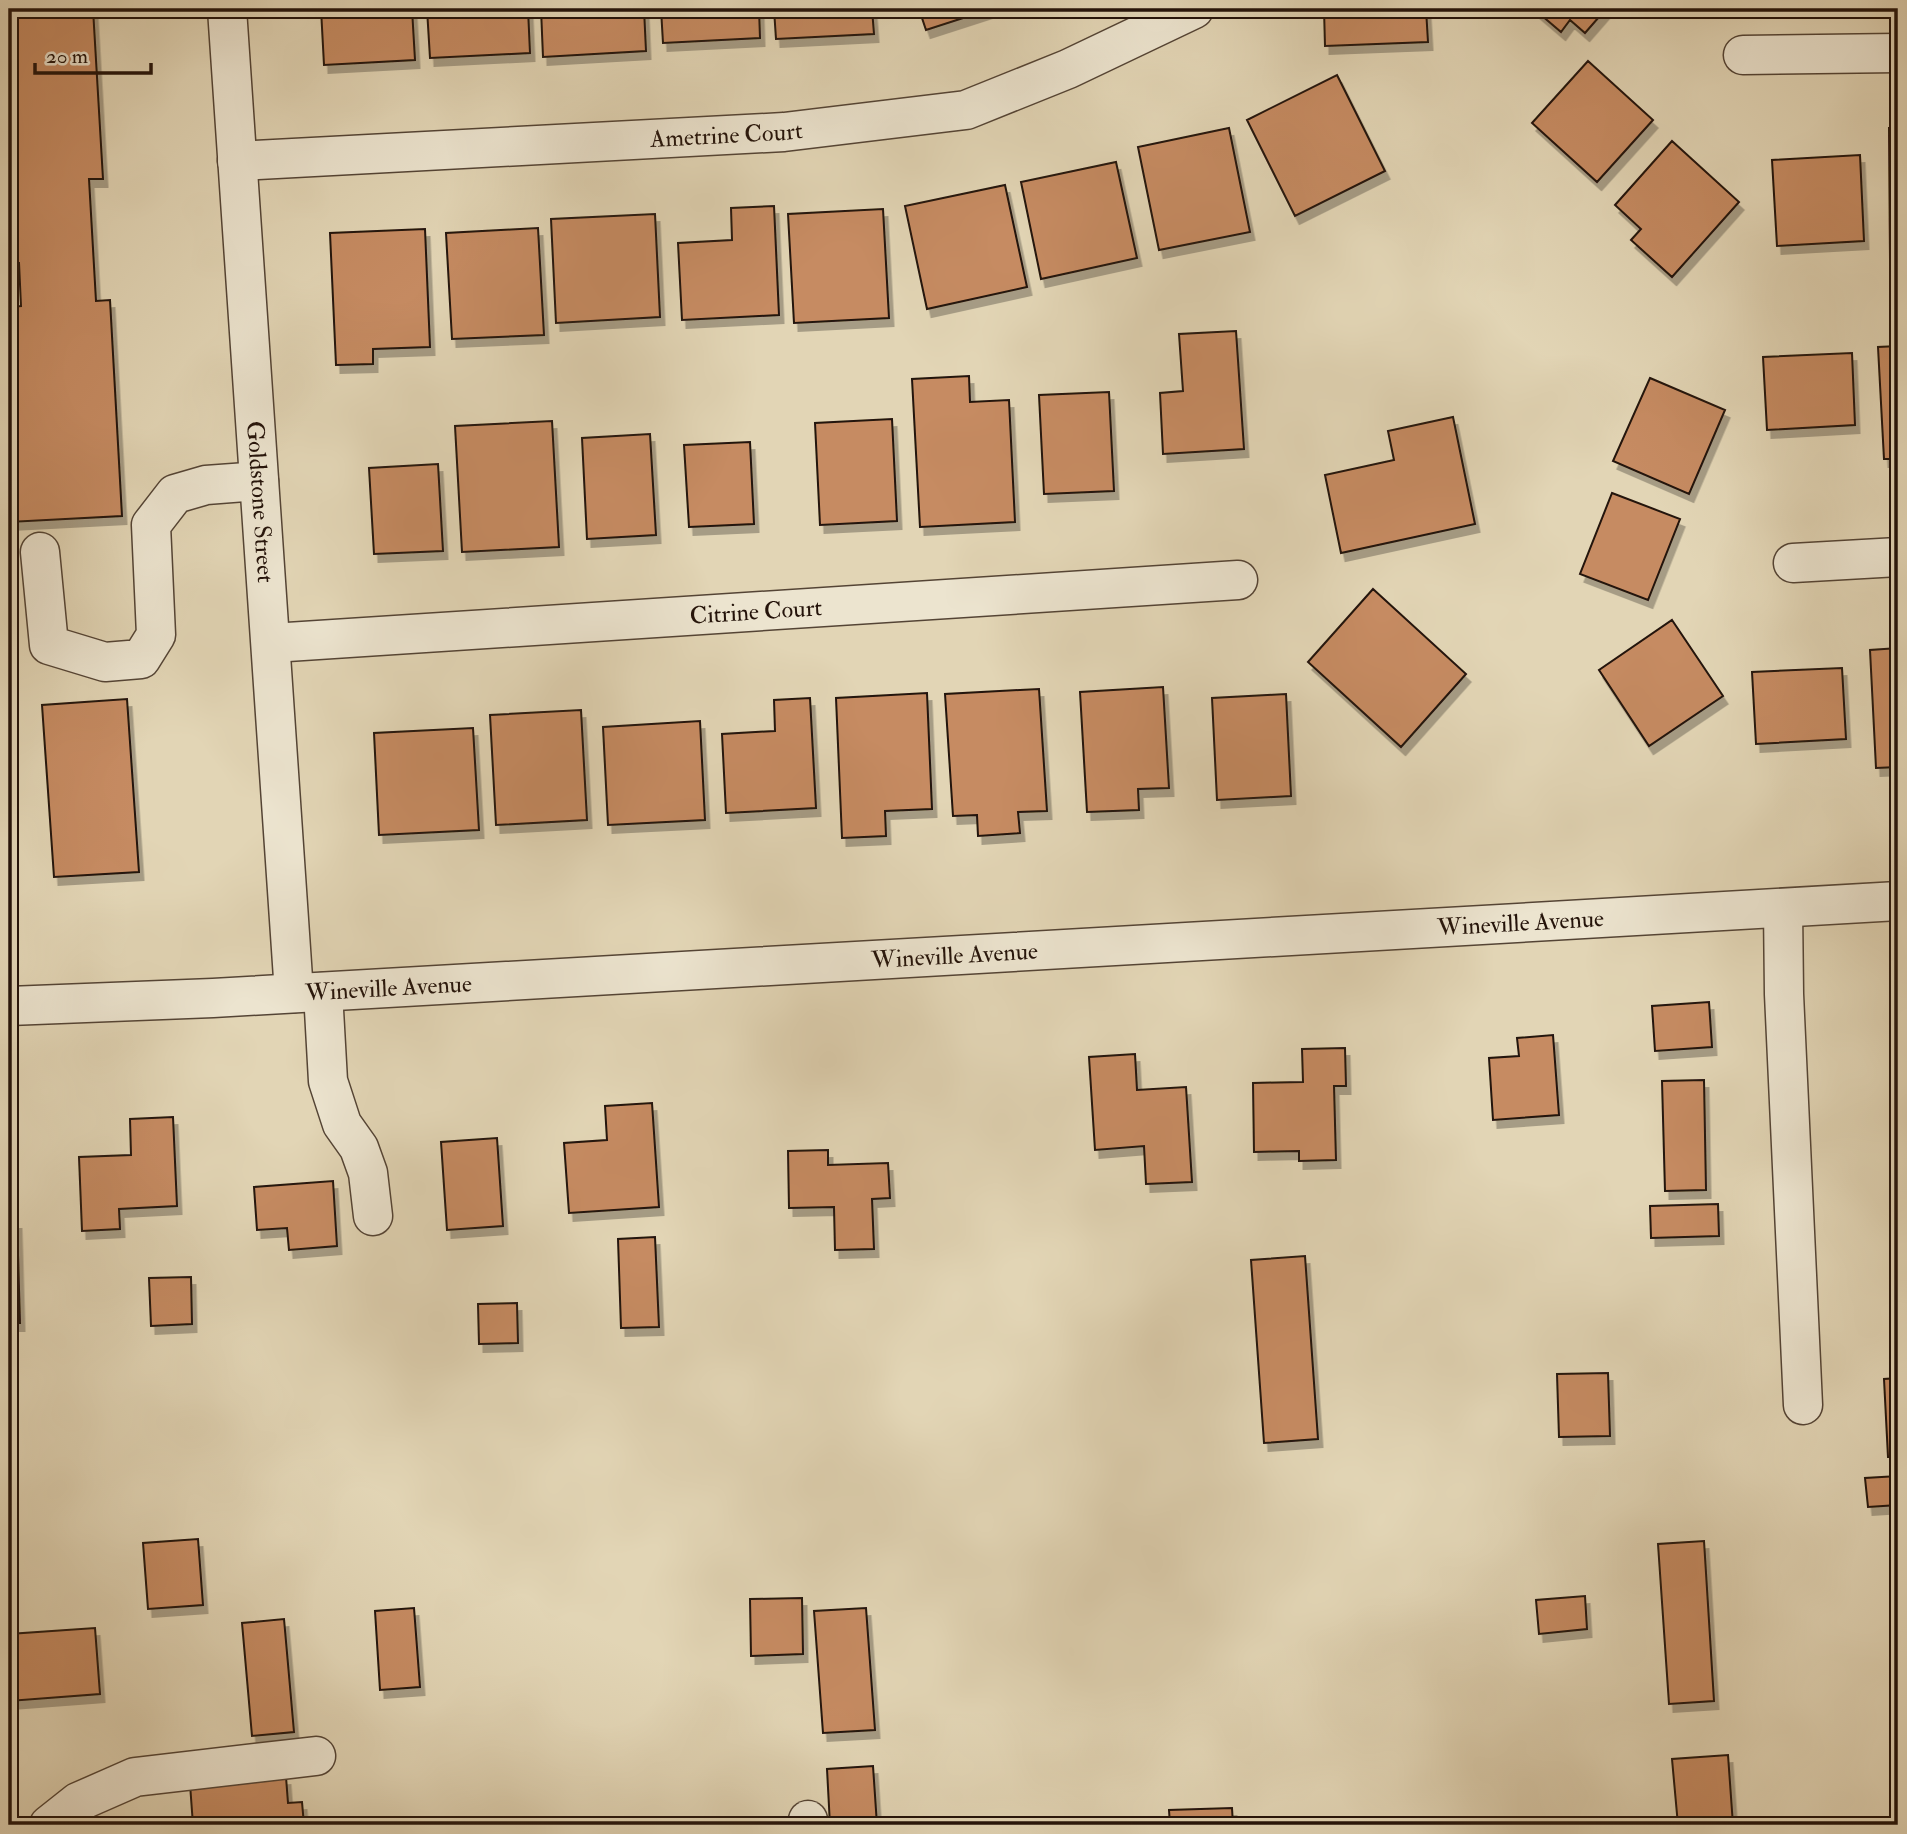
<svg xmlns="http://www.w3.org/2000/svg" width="1907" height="1834" font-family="'IM FELL Double Pica',serif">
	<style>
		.building { fill: #c68b62; stroke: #24130a; stroke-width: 2; filter: url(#shadow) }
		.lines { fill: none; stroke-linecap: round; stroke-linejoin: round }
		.minor-casing { stroke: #544435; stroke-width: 41 }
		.minor { stroke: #ece4cf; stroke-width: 38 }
		.labels { text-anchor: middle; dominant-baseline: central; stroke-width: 5; stroke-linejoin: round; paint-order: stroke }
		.street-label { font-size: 24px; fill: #24130a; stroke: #ece4cf }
	</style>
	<defs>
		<filter id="shadow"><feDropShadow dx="4.5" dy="8" stdDeviation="0" flood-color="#0004"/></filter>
	</defs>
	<rect width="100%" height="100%" fill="#e2d5b5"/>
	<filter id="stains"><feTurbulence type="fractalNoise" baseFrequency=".00286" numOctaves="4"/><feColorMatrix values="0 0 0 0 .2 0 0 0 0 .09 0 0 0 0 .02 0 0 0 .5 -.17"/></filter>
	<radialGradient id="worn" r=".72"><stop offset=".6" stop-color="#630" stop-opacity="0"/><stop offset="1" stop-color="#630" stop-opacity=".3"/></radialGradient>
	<path class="building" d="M9,9H93L103,179H89L96,301L110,300L122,516L9,522V307L21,306L19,263H12L9,214Z
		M321,9H412L415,60L324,65Z
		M427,9H528L530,53L430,58Z
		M541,9H644L646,51L543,57Z
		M661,9H759L760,38L663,43Z
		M774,9H872L874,34L776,39Z
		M919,9H991L926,30Z
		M1324,9H1426L1428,42L1325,46Z
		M1534,9H1606L1585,33L1570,20L1561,32Z
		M1588,61L1653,120L1597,182L1532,123Z
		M1337,75L1385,171L1295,216L1247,120Z
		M1229,128L1250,232L1159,250L1138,147Z
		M1889,128H1898V259H1890Z
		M1672,141L1739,202L1672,277L1631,240L1641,229L1615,205Z
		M1860,155L1864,241L1777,246L1772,160Z
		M1116,162L1137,258L1041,279L1021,182Z
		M1005,185L1027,287L927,309L905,206Z
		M774,206L779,315L682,320L678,243L732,240L731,208Z
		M883,209L889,318L794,323L788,214Z
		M655,214L660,317L556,323L551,219Z
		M538,228L544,335L452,339L446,233Z
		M425,229L430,347L373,349V364L336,365L330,233Z
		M1236,331L1244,449L1163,454L1160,393L1183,391L1179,334Z
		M1898,346V459H1884L1878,347Z
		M1852,353L1855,425L1767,430L1763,357Z
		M969,376L970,402L1009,400L1015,522L920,527L912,379Z
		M1650,378L1725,410L1689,494L1613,461Z
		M1109,392L1114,491L1044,494L1039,395Z
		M1453,417L1475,524L1341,553L1325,475L1394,460L1388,431Z
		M892,419L897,521L820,525L815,423Z
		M552,421L559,547L462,552L455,426Z
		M650,434L656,535L587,539L582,438Z
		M750,442L754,524L689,527L684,445Z
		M438,464L443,551L374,554L369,468Z
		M1612,493L1680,519L1648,600L1580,574Z
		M1373,589L1466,674L1401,747L1308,662Z
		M1672,620L1723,696L1649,746L1599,670Z
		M1898,648V767L1876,768L1870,650Z
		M1842,668L1846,739L1756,744L1752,672Z
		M1163,687L1169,788L1138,789L1139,810L1087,812L1080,692Z
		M1039,689L1047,811L1018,812L1020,833L978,836L977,815L953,816L945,694Z
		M927,693L932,809L885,811L886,836L842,838L836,698Z
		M1286,694L1291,796L1217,800L1212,698Z
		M810,698L816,808L726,813L722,734L775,731L774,700Z
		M127,699L139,872L54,877L42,705Z
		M581,710L587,820L496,825L490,715Z
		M700,721L705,820L608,825L603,727Z
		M473,728L479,830L379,835L374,733Z
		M1709,1002L1712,1047L1655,1051L1652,1006Z
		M1553,1035L1559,1115L1493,1120L1489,1058L1519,1056L1517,1038Z
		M1345,1048L1346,1086H1334L1336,1160L1299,1161V1151L1254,1152L1253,1083L1303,1082L1302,1049Z
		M1135,1054L1137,1090L1186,1087L1192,1182L1146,1184L1144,1146L1095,1150L1089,1057Z
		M1704,1080L1706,1190L1665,1191L1662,1081Z
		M652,1103L659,1207L569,1213L564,1143L607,1140L605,1106Z
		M173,1117L177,1206L119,1209L120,1229L82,1231L79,1157L131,1155L130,1119Z
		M497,1138L503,1226L447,1230L441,1142Z
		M828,1150V1165L888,1163L890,1198L872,1199L874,1249L835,1250L834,1207L789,1208L788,1151Z
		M333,1181L337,1246L289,1250L287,1228L257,1230L254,1187Z
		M1718,1204L1719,1236L1651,1238L1650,1206Z
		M9,1221H17L20,1323H9Z
		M655,1237L659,1327L621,1328L618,1239Z
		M1305,1256L1318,1439L1264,1443L1251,1260Z
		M191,1277L192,1324L151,1326L149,1278Z
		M517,1303L518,1343L479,1344L478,1304Z
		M1608,1373L1610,1436L1559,1437L1557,1374Z
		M1898,1378V1457H1888L1884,1379Z
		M1898,1476V1505L1868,1507L1865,1478Z
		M198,1539L203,1605L148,1609L143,1543Z
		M1704,1541L1714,1701L1669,1704L1658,1544Z
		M1585,1596L1587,1629L1539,1634L1536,1600Z
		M802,1598L803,1654L751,1656L750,1599Z
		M414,1608L420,1687L380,1690L375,1611Z
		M866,1608L875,1730L823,1733L814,1611Z
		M284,1619L294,1732L252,1736L242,1623Z
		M95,1628L100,1694L9,1701V1634Z
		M1728,1755L1733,1825H1678L1672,1759Z
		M873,1766L877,1825H830L827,1769Z
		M286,1777L288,1803L302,1802L304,1825H193L190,1784Z
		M1232,1808L1233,1825H1170L1169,1810Z
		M1387,1819V1825H1341V1821Z"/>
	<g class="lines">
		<g class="minor-casing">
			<g id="minor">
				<path id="s1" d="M227,9L294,993"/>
				<path d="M1743,55L1898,53"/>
				<path id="s2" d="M237,161L784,132L966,110L1068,69L1194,9"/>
				<path d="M40,552L49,645L105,662L141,659L156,635L151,525L175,494L206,485L259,481"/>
				<path d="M1793,563L1898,557"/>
				<path id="s3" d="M272,643L1238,580"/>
				<path d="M1783,908L1784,994L1803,1405"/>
				<path d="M323,992L328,1081L342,1124L359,1148L368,1173L373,1216"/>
				<path id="s4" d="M9,1006L213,998L1898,901"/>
				<path d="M808,1820L809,1825"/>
				<path d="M49,1825L78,1802L135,1777L316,1756"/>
			</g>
		</g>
		<use href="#minor" class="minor"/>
	</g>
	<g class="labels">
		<g class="street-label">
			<text stroke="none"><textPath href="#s2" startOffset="490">Ametrine Court</textPath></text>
			<text stroke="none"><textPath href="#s1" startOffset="494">Goldstone Street</textPath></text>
			<text stroke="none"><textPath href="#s3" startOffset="485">Citrine Court</textPath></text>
			<text stroke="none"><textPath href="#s4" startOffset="1514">Wineville Avenue</textPath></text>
			<text stroke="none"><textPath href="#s4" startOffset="947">Wineville Avenue</textPath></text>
			<text stroke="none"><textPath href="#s4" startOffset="380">Wineville Avenue</textPath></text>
		</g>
	</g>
	<rect width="1907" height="1834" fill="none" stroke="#e2d5b5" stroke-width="35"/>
	<rect x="10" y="10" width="1886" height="1813" fill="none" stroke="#24130a" stroke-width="3.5"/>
	<rect x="18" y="18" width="1872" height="1799" fill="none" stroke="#24130a" stroke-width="2"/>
	<path d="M35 63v10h116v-10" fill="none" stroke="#24130a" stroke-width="3.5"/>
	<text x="46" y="63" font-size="21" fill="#24130a" stroke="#ece4cf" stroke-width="5" paint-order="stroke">20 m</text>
	<rect width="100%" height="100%" filter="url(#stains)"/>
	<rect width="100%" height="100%" fill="url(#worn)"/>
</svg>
